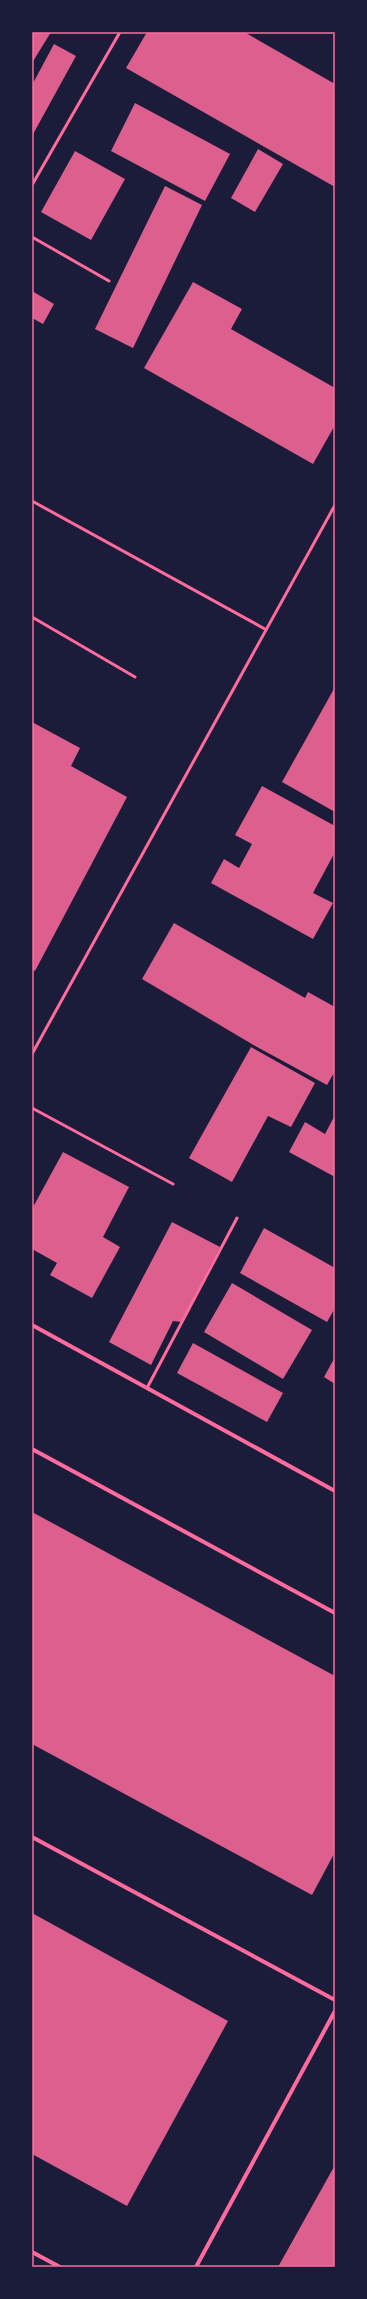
<svg xmlns="http://www.w3.org/2000/svg" width="367" height="2299" font-family="Roboto,sans-serif">
	<style>
		.building { fill: #dd5f8e }
		.lines { fill: none; stroke-linecap: round; stroke-linejoin: round }
		.service { stroke: #ff6b9d; stroke-width: 3 }
		.minor { stroke: #ff6b9d; stroke-width: 4 }
		.neatline { fill: none; stroke: #ff6b9d; stroke-width: 1.5 }
	</style>
	<rect width="100%" height="100%" fill="#1b1b3a"/>
	<path class="building" d="M32,32H51L32,63Z
		M147,32H244L335,84V187L126,68Z
		M54,44L76,56L32,136V85Z
		M135,103L230,154L205,201L111,151Z
		M258,149L283,164L255,212L231,198Z
		M75,151L125,179L91,240L41,212Z
		M165,186L202,205L133,348L95,329Z
		M193,282L242,309L231,329L335,388V425L313,464L144,368Z
		M32,291L54,304L43,324L32,318Z
		M335,687V812L282,782Z
		M32,722L80,748L71,766L127,797L35,971L32,969Z
		M262,786L335,826V852L313,893L333,903L313,939L211,883L224,859L239,868L252,844L235,835Z
		M174,923L305,998L308,992L335,1007V1071L327,1085L257,1047L142,979Z
		M251,1047L315,1083L291,1127L268,1116L232,1182L189,1158Z
		M335,1115V1177L289,1152L305,1122L325,1134Z
		M63,1152L129,1187L103,1237L120,1247L92,1298L50,1275L57,1263L32,1249V1209Z
		M172,1222L220,1247L181,1322L173,1321L151,1365L109,1342Z
		M264,1228L335,1268V1308L327,1322L240,1273Z
		M232,1283L312,1330L283,1379L204,1332Z
		M193,1343L283,1393L267,1422L177,1373Z
		M335,1357V1384L324,1377Z
		M32,1512L335,1676V1852L312,1895L32,1744Z
		M32,1913L228,2021L127,2206L32,2154Z
		M335,2165V2267H278Z"/>
	<g class="lines">
		<path class="service" d="M32,185L120,32
			M32,237L109,281
			M32,501L265,629
			M32,617L135,677
			M32,1054L335,505
			M32,1108L173,1184
			M147,1388L237,1218"/>
		<path class="minor" d="M32,1325L335,1491
			M32,1449L335,1613
			M32,1837L335,2000
			M32,2252L60,2267
			M196,2267L335,2011"/>
	</g>
	<rect width="367" height="2299" fill="none" stroke="#1b1b3a" stroke-width="66"/>
	<rect x="33" y="33" width="301" height="2233" class="neatline"/>
</svg>
